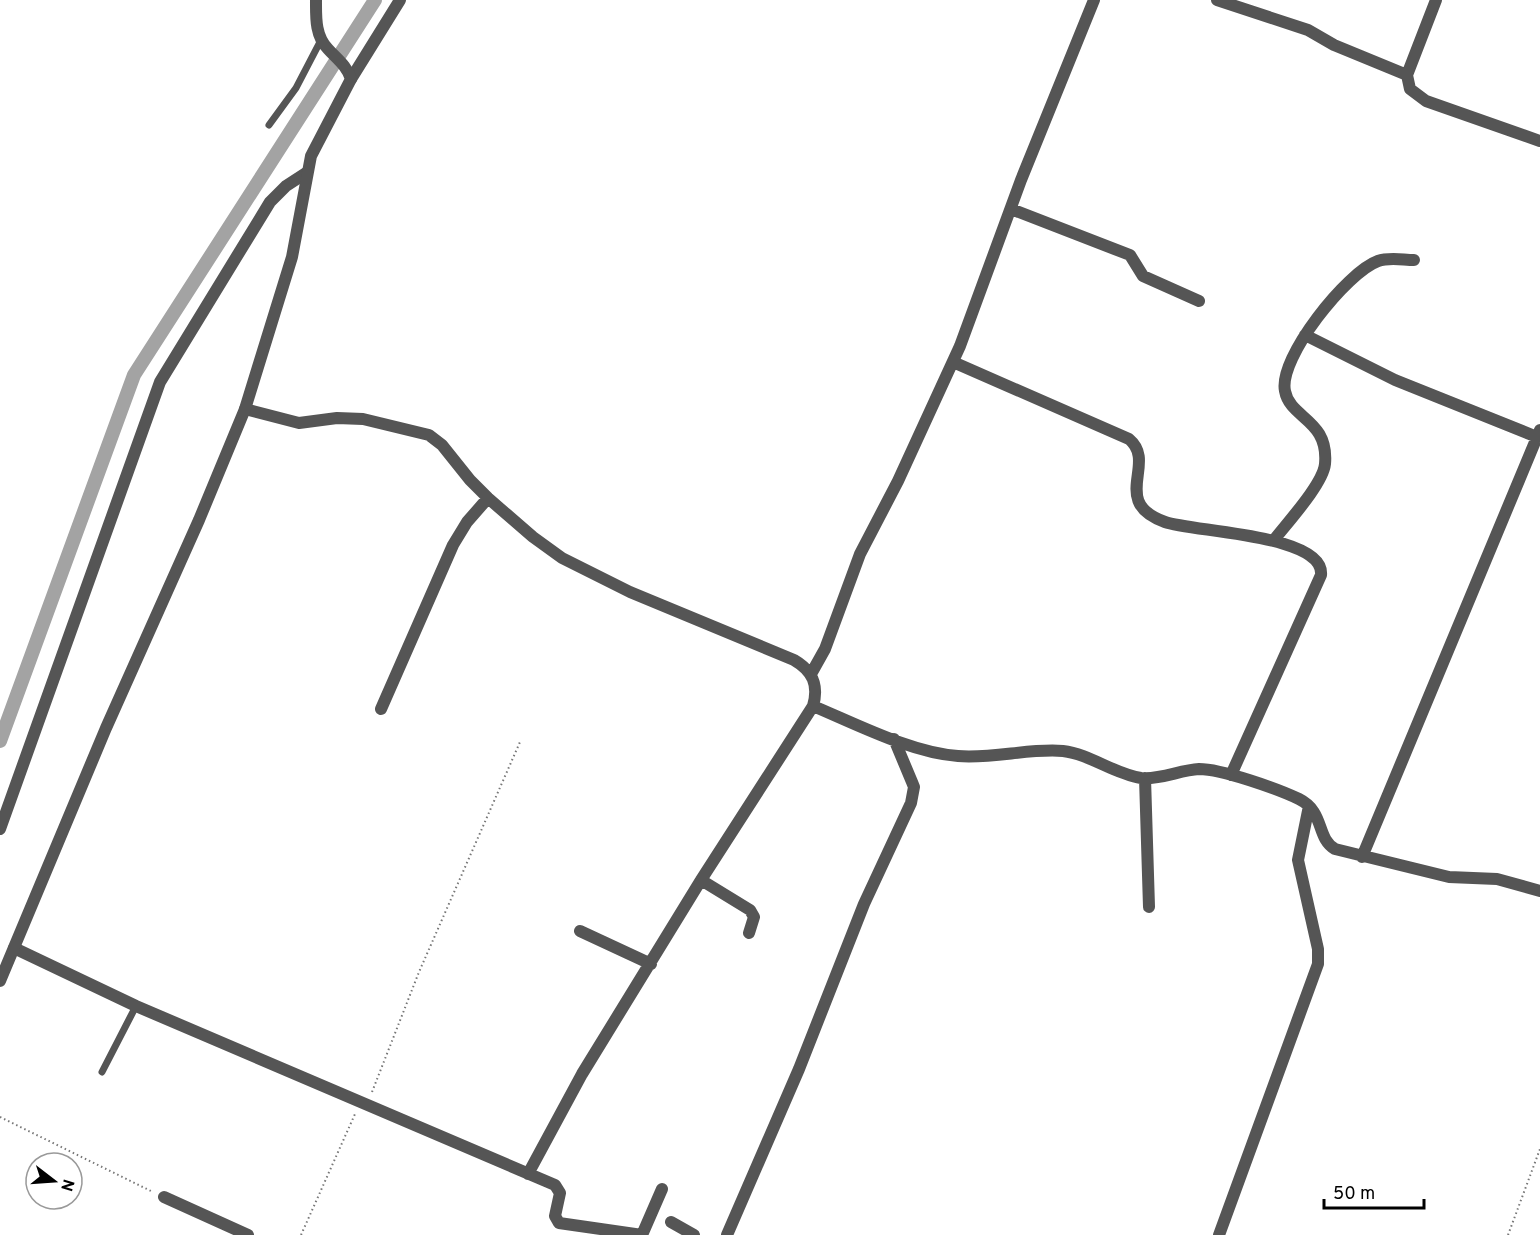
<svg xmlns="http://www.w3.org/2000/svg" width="1540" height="1235" font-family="Overpass,sans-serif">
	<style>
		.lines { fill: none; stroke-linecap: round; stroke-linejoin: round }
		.canal { stroke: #a3a3a3; stroke-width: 14 }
		.path { stroke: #777; stroke-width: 2; stroke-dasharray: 1.5 3; stroke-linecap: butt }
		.service { stroke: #555; stroke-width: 7 }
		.minor { stroke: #555; stroke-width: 12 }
		.tertiary { stroke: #555; stroke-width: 12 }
	</style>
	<rect width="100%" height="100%" fill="#fff"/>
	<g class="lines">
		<path class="canal" d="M0,741L134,375L375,0"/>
		<path class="path" d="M372,1092L419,972L520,742
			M0,1117L153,1192
			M301,1235L355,1114
			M1508,1235L1540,1149"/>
		<path class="service" d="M269,125L296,88L321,40
			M102,1072L136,1006"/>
		<path class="minor" d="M1217,0L1308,30L1334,45L1407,75
			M1436,0L1407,75L1410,89L1426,101L1540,141
			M351,79L400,0
			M1011,209L1130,255L1143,276L1199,301
			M1305,335L1395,380L1537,437
			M953,362L1129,439C1158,463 1109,502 1165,522C1192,532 1325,534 1321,575L1231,775
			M245,409L299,423L337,418L363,419L429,435L442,445L470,480L488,498L533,537L562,558L630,592L794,660C813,671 819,685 813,706L701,880L582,1074L528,1174
			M1274,540C1287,523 1323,484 1325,464C1329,419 1290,419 1285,391C1278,358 1347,272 1378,261C1389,257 1403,260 1414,260
			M811,674L825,649L860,554L898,481L960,346L1021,180L1094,0
			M813,706C856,724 912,753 958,756C993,759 1029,748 1063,751C1090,754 1114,774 1141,778C1160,780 1180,770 1199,769C1222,769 1278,789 1299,799C1325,812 1316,838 1335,849L1449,877L1497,879L1540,891
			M381,709L453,545L467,522L488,498
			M1145,778L1149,907
			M0,829L160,382L270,202L286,186L306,173
			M1362,857L1540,430
			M701,880L750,910L754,917L749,933
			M580,931L651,964
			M14,948L136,1006L555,1185L560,1193L555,1216L559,1223L642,1235
			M164,1197L248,1235
			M671,1222L694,1235
			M642,1235L662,1189
			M727,1235L799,1069L864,904L911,803L914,787L912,782L894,739
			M1219,1235L1318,964V949L1298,860L1309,806"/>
		<path class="tertiary" d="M0,981L106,728L199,520L245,409L292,257L311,156L351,79C347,66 337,59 328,49C315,36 316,17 316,0"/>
	</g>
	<g transform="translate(54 1181) rotate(107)"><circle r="28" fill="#ffffff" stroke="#999999" stroke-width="1.5"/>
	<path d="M0-4.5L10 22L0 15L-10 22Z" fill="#000000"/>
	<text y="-9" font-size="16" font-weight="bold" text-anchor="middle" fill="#000000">N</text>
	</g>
	<path d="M1324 1199v9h100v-9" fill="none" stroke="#000000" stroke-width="3"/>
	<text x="1333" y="1199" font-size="18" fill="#000000" stroke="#ffffff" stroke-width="4.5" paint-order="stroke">50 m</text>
</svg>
